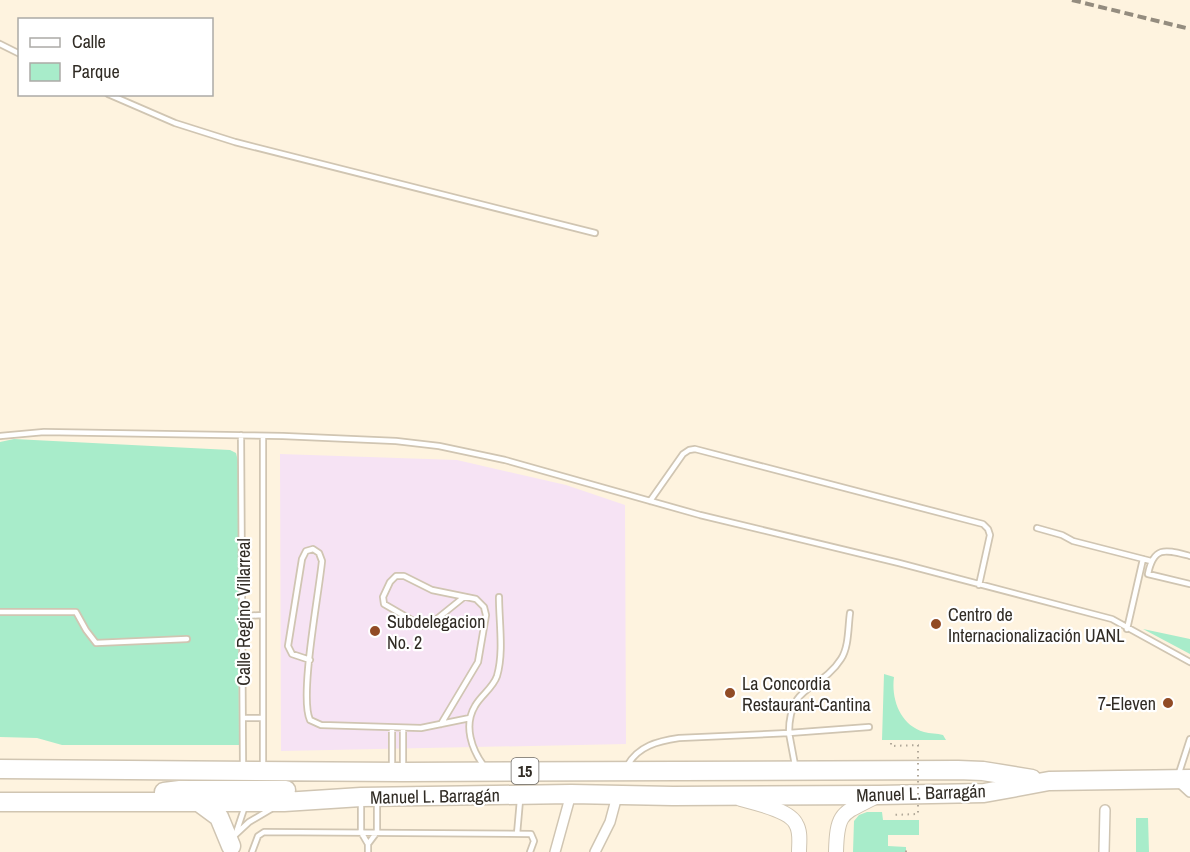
<svg xmlns="http://www.w3.org/2000/svg" width="1190" height="852" font-family="'Archivo Narrow',sans-serif">
	<style>
		.commercial { fill: #f6e3f4 }
		.green { fill: #a8ecca }
		.lines { fill: none; stroke-linecap: round; stroke-linejoin: round }
		.lane-casing { stroke: #d0c5b2; stroke-width: 8 }
		.street-casing { stroke: #d0c5b2; stroke-width: 12 }
		.secondary-casing { stroke: #d0c5b2; stroke-width: 16 }
		.highway-casing { stroke: #d0c5b2; stroke-width: 21 }
		.path { stroke: #b1a899; stroke-width: 2; stroke-dasharray: 1.5 4.5; stroke-linecap: butt }
		.lane { stroke: #fff; stroke-width: 4.5 }
		.street { stroke: #fff; stroke-width: 9 }
		.secondary { stroke: #fff; stroke-width: 14 }
		.highway { stroke: #fff; stroke-width: 18 }
		.rail { stroke: #948c7f; stroke-width: 4; stroke-dasharray: 9 4.5; stroke-linecap: butt }
		.path-bridge { stroke: #b1a899; stroke-width: 2; stroke-dasharray: 1.5 4.5; stroke-linecap: butt }
		.poi-dot { fill: #914b25; stroke: #fff; stroke-width: 2 }
		.labels { text-anchor: middle; dominant-baseline: central; stroke-width: 4.5; stroke-linejoin: round; paint-order: stroke }
		.shield { fill: #fff; stroke: #6e6b66; stroke-width: 1.5 }
		.shield-label { font-size: 16px; font-weight: bold; fill: #302b24 }
		.street-label { font-size: 18px; fill: #302b24; stroke: #fff }
		.poi-label { font-size: 18px; fill: #302b24; stroke: #fff; text-anchor: start }
	</style>
	<rect width="100%" height="100%" fill="#fef3df"/>
	<path class="commercial" d="M280,454L457,460L566,485L625,505L626,744L281,751Z"/>
	<path class="green" d="M14,439L230,450L236,453L238,461L239,745H62L37,738L0,737V442Z
		M1143,629L1190,639V654Z
		M884,674L894,677C891,699 900,725 924,732C930,734 937,733 943,735L946,740H882Z
		M867,812H882L883,820H919V835H888V846L906,847V852H853L854,821L859,815Z
		M1136,818H1148L1149,852H1136Z"/>
	<g class="lines">
		<g class="lane-casing">
			<path id="lane" d="M0,44L20,54
				M108,94L175,123L235,142L595,233
				M241,435L243,765
				M0,436L44,432L283,436L396,441L439,446L505,460L700,515L899,563L1112,619L1190,662
				M650,501L683,454L689,450L695,449L983,524L988,529L990,535L979,585
				M1037,528L1062,535L1073,541L1151,561
				M1190,556C1166,550 1154,545 1148,574L1190,584
				M0,612H76L86,630L96,643L187,639
				M850,613C848,627 849,647 841,659C820,692 789,682 789,733L869,727
				M244,616L263,615
				M1127,629L1143,559
				M310,660L292,654L288,646L302,559L306,551L313,549L319,553L322,561C319,593 299,697 310,720L321,725L421,728L470,718
				M244,718H263
				M441,724L478,662L486,615L484,607L476,599L432,590L404,576H396L390,582L383,597L384,604L422,626H428L464,597
				M392,728V767
				M263,766V436
				M484,766C472,750 463,726 475,706C481,695 493,688 497,676C504,652 499,622 499,597
				M627,766C638,746 658,741 679,738L789,733L795,765
				M403,769V728
				M1178,776L1190,739
				M361,802V832L368,844V852
				M236,833L245,806
				M517,834L520,800
				M235,835L249,822L271,809
				M368,844L377,832V802
				M252,852L258,836L264,832L531,834L534,841L530,852"/>
		</g>
		<g class="street-casing">
			<path id="street" d="M1177,780L1190,792
				M555,852L571,794
				M595,852L610,822L617,796
				M1104,852L1105,810"/>
		</g>
		<g class="secondary-casing">
			<path id="secondary" d="M741,799C755,803 790,810 796,824C801,832 799,843 799,852
				M836,852C837,810 843,814 877,796"/>
		</g>
		<g class="highway-casing">
			<path id="highway" d="M0,769L403,772L958,770L983,771L1032,779
				M164,792L180,790H286
				M0,802H284L361,797L571,794L673,796L879,795L984,793L1049,781L1190,779
				M200,803L219,817L231,846"/>
		</g>
		<path class="path" d="M906,852V847"/>
		<use href="#lane" class="lane"/>
		<use href="#street" class="street"/>
		<use href="#secondary" class="secondary"/>
		<use href="#highway" class="highway"/>
		<path class="rail" d="M1072,0L1190,29"/>
		<path class="path-bridge" d="M891,743V746L918,745V814L892,815"/>
	</g>
	<g class="poi-dot">
		<circle cx="936" cy="624" r="6"/>
		<circle cx="375" cy="631" r="6"/>
		<circle cx="730" cy="693" r="6"/>
		<circle cx="1168" cy="703" r="6"/>
	</g>
	<g class="labels">
		<rect class="shield" x="511.5" y="758" width="27" height="26" rx="4.5"/>
		<g class="shield-label">
			<text x="525" y="771">15</text>
		</g>
		<g class="street-label">
			<text transform="translate(243 612) rotate(-90)">Calle Regino Villarreal</text>
			<text transform="translate(921 793) rotate(-2)">Manuel L. Barragán</text>
			<text transform="translate(435 796) rotate(-1)">Manuel L. Barragán</text>
		</g>
		<g class="poi-label">
			<text x="948" y="614">Centro de<tspan x="948" dy="21">Internacionalización UANL</tspan></text>
			<text x="387" y="621">Subdelegacion<tspan x="387" dy="21">No. 2</tspan></text>
			<text x="742" y="683">La Concordia<tspan x="742" dy="21">Restaurant-Cantina</tspan></text>
			<text x="1156" y="703" text-anchor="end">7-Eleven</text>
		</g>
	</g>
	<rect x="18" y="18" width="195" height="78" fill="#ffffff" stroke="#acaaa7" stroke-width="1.5"/>
	<rect x="30" y="38" width="30" height="9" fill="#ffffff" stroke="#acaaa7" stroke-width="1.5"/>
	<text x="72" y="48" font-size="18" fill="#302b24">Calle</text>
	<rect x="30" y="63" width="30" height="18" fill="#a8ecca" stroke="#acaaa7" stroke-width="1.5"/>
	<text x="72" y="78" font-size="18" fill="#302b24">Parque</text>
</svg>
